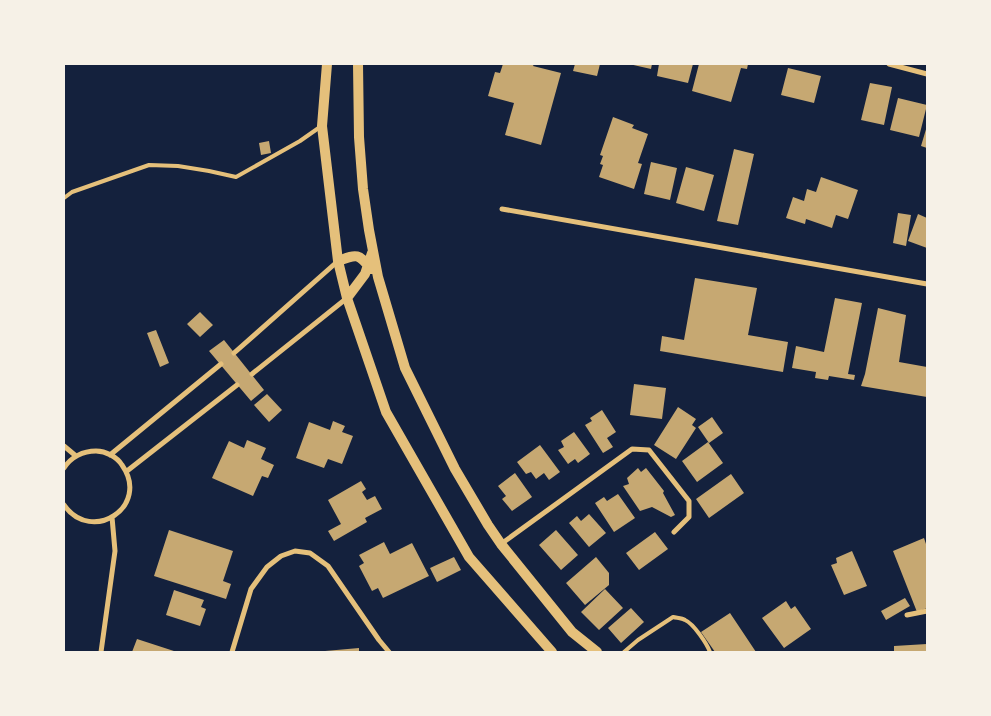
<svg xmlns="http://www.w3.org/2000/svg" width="991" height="716" font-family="Roboto,sans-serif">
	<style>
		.building { fill: #c6a872 }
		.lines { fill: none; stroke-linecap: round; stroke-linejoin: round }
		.service { stroke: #e5c07b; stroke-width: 4 }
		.minor { stroke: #e5c07b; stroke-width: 5 }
		.secondary { stroke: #e5c07b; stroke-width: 10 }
	</style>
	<rect width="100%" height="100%" fill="#14213d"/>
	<path class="building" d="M503,64H534L533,66L561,73L541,145L505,135L514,103L488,96L495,72L500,73Z
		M575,64H600L597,76L573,71Z
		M629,64H652L651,69Z
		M659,64H693L688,83L657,76Z
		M699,64H748L747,69L741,68L731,102L692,91Z
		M788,68L821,76L814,103L781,95Z
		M870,83L892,87L884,125L861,120Z
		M898,98L927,105L919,137L890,130Z
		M613,117L634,125L632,128L648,134L638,163L642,164L634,189L599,177L603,165L600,164L603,156L600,155Z
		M927,126V148L921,146Z
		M269,141L271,153L261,155L259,143Z
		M734,149L754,154L738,225L717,221Z
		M651,162L677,168L670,200L644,194Z
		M686,167L714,175L704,211L676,203Z
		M821,177L858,190L848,219L836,215L832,228L806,219L805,224L786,218L793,197L804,201L807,189L816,192Z
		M898,213L911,215L906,246L893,243Z
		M918,214L927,218V248L908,241Z
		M695,278L757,288L748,335L788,342L783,372L660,351L662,336L684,340Z
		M835,298L862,303L848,374L855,375L854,380L829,376L828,380L815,378L816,372L792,368L796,346L824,352Z
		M878,308L906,315L899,362L927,367V397L861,386L865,374Z
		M200,312L213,325L200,337L187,324Z
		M156,330L169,363L160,367L147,333Z
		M224,340L264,390L251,401L209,351Z
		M634,384L666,388L662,419L630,415Z
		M267,394L282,410L269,422L254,405Z
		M678,407L696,419L692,425L696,428L676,459L654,445Z
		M602,410L616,432L607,438L613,447L603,453L585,425L592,421L590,418Z
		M712,417L723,433L709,443L698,427Z
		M333,421L345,426L342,432L353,436L342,464L328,459L324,468L296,458L309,422L330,430Z
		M574,432L590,454L578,463L575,459L568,464L558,450L564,447L561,441Z
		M247,440L266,448L261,459L274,465L268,478L262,476L253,496L212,478L229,441L244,448Z
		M708,442L723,463L697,482L682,461Z
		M540,445L560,472L549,480L544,473L536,479L531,472L526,474L517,462Z
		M638,468L641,472L646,468L664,491L663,493L675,515L671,517L652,507L640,511L623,486L629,484L627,478Z
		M515,473L532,497L512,511L502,499L506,496L498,486Z
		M731,474L744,493L709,518L696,499Z
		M361,481L366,489L362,492L367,500L375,496L382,509L365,518L367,522L334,541L328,531L341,524L328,500Z
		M618,494L635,518L614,532L595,503L604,497L607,501Z
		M589,514L606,533L589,547L569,523L577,516L581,521Z
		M169,530L233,551L223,581L231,584L226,599L154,576Z
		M556,530L578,555L561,570L539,545Z
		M655,532L668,549L639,570L626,553Z
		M924,538L927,547V608L917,612L893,551Z
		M384,542L390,554L412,543L429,576L383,598L378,588L372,591L359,566L364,563L359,555Z
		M852,551L867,586L844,595L831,565L837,563L836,558Z
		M454,557L461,570L437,582L430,568Z
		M596,557L609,573V585L585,605L566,583Z
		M605,589L623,608L599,630L581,612Z
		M174,590L204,600L201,607L206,609L200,626L166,615Z
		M905,598L910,606L886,620L881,611Z
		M786,601L791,609L795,606L811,629L784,648L762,618Z
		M631,608L644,622L621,643L608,628Z
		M730,613L756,652H715L701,632Z
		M137,639L177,652H132Z
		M927,644V652H894V646Z
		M359,648V652H325V651Z"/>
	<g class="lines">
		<path class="service" d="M64,198L72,192L149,165L178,166L209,171L236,177L300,141L320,127
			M624,652L638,640L673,617C677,618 682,618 685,620C694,624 707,644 710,652"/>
		<path class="minor" d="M889,64L927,74
			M502,209L927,284
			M234,353L338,261
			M252,374L347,298
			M64,446L76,456
			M110,455L221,364
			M64,468C71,457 83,451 96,451C106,451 117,457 122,465C151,506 92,545 64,505
			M127,471L237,385
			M501,544L632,449L649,450L689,501V517L674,532
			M907,615L927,611
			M101,652L115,551L112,517
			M232,652L251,589L267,567L281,556L295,551L310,553L328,566L379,640L389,652"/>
		<path class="secondary" d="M327,64L322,126L338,261L347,298L386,412L469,557L552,652
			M358,64L359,137L363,189L369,230L378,277L405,368L455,469L488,525L501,544L572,632L597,652
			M338,261C357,254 358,253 371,269
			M347,298L365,274L372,253"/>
	</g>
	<rect width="991" height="716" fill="none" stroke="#f6f1e7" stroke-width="130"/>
</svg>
